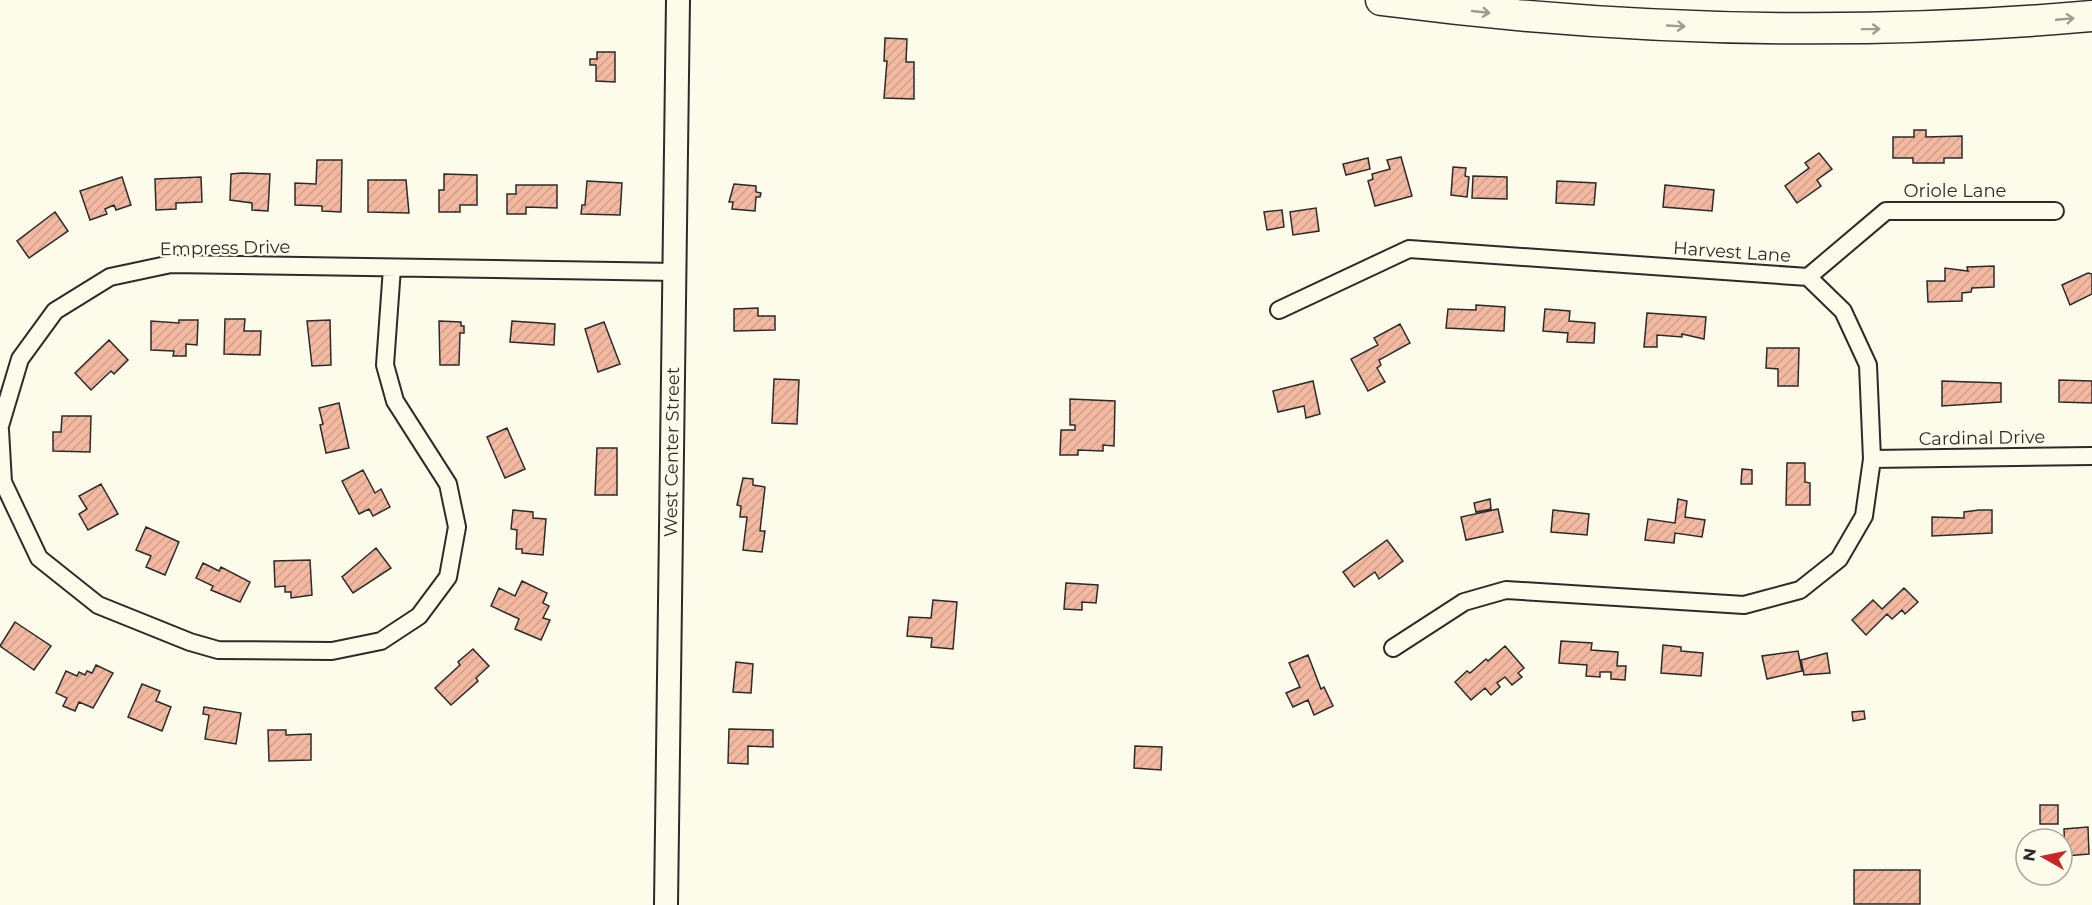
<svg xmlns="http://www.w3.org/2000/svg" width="2092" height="905" viewBox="0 0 2092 905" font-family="Montserrat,sans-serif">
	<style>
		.building { fill: url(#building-hatch); stroke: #2b2b2b; stroke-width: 1.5 }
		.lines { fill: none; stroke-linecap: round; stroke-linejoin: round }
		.street-casing { stroke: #2b2b2b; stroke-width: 20 }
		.secondary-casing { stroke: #2b2b2b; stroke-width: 26 }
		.highway-casing { stroke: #2b2b2b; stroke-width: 33 }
		.street { stroke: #fdfbea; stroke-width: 16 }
		.secondary { stroke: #fdfbea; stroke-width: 22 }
		.highway { stroke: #fdfbea; stroke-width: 30 }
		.oneway { stroke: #9e9d94 }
		.labels { text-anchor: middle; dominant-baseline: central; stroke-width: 4.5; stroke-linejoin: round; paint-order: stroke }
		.street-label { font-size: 18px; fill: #2b2b2b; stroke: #fdfbea }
	</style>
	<defs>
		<pattern id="building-hatch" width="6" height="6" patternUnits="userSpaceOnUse" patternTransform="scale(1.5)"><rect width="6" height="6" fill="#f2b8a0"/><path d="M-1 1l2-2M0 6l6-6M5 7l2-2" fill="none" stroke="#d09e8a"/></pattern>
	</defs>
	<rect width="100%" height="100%" fill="#fdfbea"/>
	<path class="building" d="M885 38 907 39 906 62H914V99L884 98 887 61H884Z
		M597 52H615V82L596 81V65H590V59H597Z
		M1914 130H1926V137L1962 136V158H1944V163H1913V158H1893V137H1914Z
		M1819 153 1832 169 1817 180 1821 186 1797 203 1785 186 1809 168 1805 163Z
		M1401 157 1412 196 1375 206 1368 181 1373 179 1372 174 1390 169 1387 160Z
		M1368 158 1370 169 1346 175 1343 164Z
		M317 160H342L341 212 322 211V206L295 205V183L316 184Z
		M1453 167 1466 168 1465 176 1469 177 1467 197 1451 195Z
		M242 173 270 174 268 211 252 210V203L230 200 231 174Z
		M444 174 477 175V205H460V212H439V190H444Z
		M1473 176 1507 177V199L1472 198Z
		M122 177 131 205 116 210 114 205 105 209 107 214 90 220 80 191Z
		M201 177 202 202 176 203V209L156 210 155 179Z
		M368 180H406L409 213 368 212Z
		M587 181 622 183 620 215 581 214 582 205H585Z
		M1557 181 1596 183 1594 205 1556 203Z
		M734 184 756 186V192L761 193 760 197H756L755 211 732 209 733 202H729Z
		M516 185H557V208L526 207V214H507V194H516Z
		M1665 185 1714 190 1712 211 1663 207Z
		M1316 208 1319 231 1293 235 1290 212Z
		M1282 210 1284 227 1267 230 1264 212Z
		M55 212 68 231 29 258 17 241Z
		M1994 266V287L1972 288 1971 292 1962 293V301L1928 302 1927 281H1945V268L1968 271 1967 267Z
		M2088 273 2092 274V294L2070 305 2062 285Z
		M1476 305 1505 307 1504 331 1446 328 1448 309 1476 310Z
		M758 308V316H775V330L734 331V309Z
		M1545 309 1570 311 1569 321 1595 323 1594 343 1567 342 1568 333 1543 331Z
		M1647 313 1706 317 1704 339 1682 334V337L1657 335V347H1644Z
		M225 319H245L244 331H261L260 355 224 354Z
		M179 320H198L197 345 186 344V356H173L174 351 151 350V321L179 323Z
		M330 320 331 365 312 366 307 321Z
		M439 321 461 322V326H464V333H460L459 365H440Z
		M512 321 555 324 554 345 510 342Z
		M604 322 620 364 598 372 585 329Z
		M1400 324 1410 343 1379 360 1381 365 1377 368 1385 382 1368 391 1351 359 1378 345 1374 338Z
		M109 340 128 360 114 374 111 371 91 390 75 373Z
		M1767 348H1799L1798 386H1778V369L1766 368Z
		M774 379 799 380 797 424 772 423Z
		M2059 380 2092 381V403L2059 402Z
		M1313 381 1320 414 1306 418 1304 406 1278 412 1273 391Z
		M1942 381 2001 383V402L1942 406Z
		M1070 399 1115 401 1114 446 1103 445V451L1078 450V455H1060L1061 430H1075V425H1070Z
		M339 403 349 448 326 453 320 425 323 424 319 408Z
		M62 416H91L90 452 53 451V432H61Z
		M507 428 525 469 505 478 487 437Z
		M597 448H617V495H595Z
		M1787 463H1805V482L1810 483V505H1786Z
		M1742 469 1752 470V484H1741Z
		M363 470 375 493 381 489 390 507 373 516 369 509 359 514 342 481Z
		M743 478 753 479V485L765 487 760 531H765L762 552 743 550 747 517H740L741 506 737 505Z
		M101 484 118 514 88 530 79 514 87 509 79 496Z
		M1490 499 1491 509 1476 512 1474 503Z
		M1678 499 1687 501 1685 517 1705 520 1702 537 1675 533 1674 543 1645 540 1648 519 1675 523Z
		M1498 509 1503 532 1466 540 1461 517Z
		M513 510 533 512V518L546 519 543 555 522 553V549H516L517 530 511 529Z
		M1553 510 1589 514 1587 535 1551 532Z
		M1979 510H1992V533L1932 536V517L1964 518V512Z
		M146 527 179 542 165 575 146 567 151 556 136 550Z
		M1387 540 1403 561 1379 579 1375 572 1354 587 1343 572Z
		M376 548 391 568 353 593 342 577Z
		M310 560 312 595 291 598V592H285V586L275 587 274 561Z
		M203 563 219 571 221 567 250 582 240 602 211 590 213 586 196 578Z
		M522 581 547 593 543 603 549 606 543 618 550 620 541 640 515 629 519 619 491 606 499 588 515 596Z
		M1066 583 1098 585 1096 603 1082 602V610L1064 609Z
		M1904 588 1918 602 1905 614 1902 610 1892 619 1887 614 1866 635 1852 620 1873 600 1882 609Z
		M933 600 957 602 953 649 931 647 932 638 907 636 909 617 931 618Z
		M15 622 51 646 34 670 0 646Z
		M1561 641 1592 643 1591 650 1618 652 1617 666H1626L1625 680 1611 679V672H1600V677L1586 676 1587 665 1559 663Z
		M1663 645 1681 647V651L1703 653 1701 676 1661 673Z
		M1505 646 1524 668 1518 673 1522 677 1512 685 1505 677 1497 683 1500 687 1491 695 1485 688 1471 700 1455 682 1467 671 1470 673 1486 659 1488 661Z
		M473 649 489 666 476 678 478 681 451 705 435 688 460 665 458 662Z
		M1798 651 1802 671 1767 679 1762 656Z
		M1827 653 1830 673 1804 675 1801 660Z
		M1308 655 1321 689 1324 687 1333 706 1314 715 1308 700 1293 707 1286 693 1300 687 1289 663Z
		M736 662 753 664 751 693 733 692Z
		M96 665 113 673 93 708 79 702 75 711 63 706 67 698 56 693 66 671 77 676 79 672 85 675 87 671 92 673Z
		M142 684 160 691 156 701 171 707 162 731 128 717Z
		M204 707 241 713 236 744 205 739 209 715 203 714Z
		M1864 711 1865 719 1853 721 1852 712Z
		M729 729 773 730V747L748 746V764L728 763Z
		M268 730H286V735L311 734V760L269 761Z
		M1135 746 1162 747 1161 770 1134 768Z
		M2040 805H2058V824H2040Z
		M2088 827 2089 854 2065 856 2064 829Z
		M1854 870H1920V904H1854Z"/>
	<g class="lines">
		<defs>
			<path id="street" d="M1808 277 1886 211H2055
				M1279 310 1409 249 1808 277 1843 311 1868 365 1872 459 1864 516 1839 559 1800 590 1744 605 1506 590 1464 602 1393 648
				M0 426 20 359 55 311 110 277 171 264 676 272
				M0 430 3 482 39 558 98 605 190 642 218 650 332 651 381 641 419 616 448 577 457 527 448 484 395 401 385 365 392 268
				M1872 459 2092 456"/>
			<g id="secondary">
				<path id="s1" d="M666 905 678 0"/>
			</g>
			<path id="highway" d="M1381 0C1618 31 1855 37 2092 16"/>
		</defs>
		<use href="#street" class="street-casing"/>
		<use href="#secondary" class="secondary-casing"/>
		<use href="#highway" class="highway-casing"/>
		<use href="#street" class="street"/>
		<use href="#secondary" class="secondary"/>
		<use href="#highway" class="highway"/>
	</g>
	<defs><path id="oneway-shaft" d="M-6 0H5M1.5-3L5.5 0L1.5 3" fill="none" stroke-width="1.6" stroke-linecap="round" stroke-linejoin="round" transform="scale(1.5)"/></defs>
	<g class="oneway">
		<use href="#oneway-shaft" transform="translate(1481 12) rotate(6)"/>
		<use href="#oneway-shaft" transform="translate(2065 19) rotate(-5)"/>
		<use href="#oneway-shaft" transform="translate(1676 26) rotate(3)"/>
		<use href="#oneway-shaft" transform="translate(1871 29) rotate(-1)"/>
	</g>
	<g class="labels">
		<g class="street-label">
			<text x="1955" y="191">Oriole Lane</text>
			<text transform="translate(225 248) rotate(-1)">Empress Drive</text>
			<text transform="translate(1732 252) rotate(4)">Harvest Lane</text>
			<text transform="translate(1982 438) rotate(-1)">Cardinal Drive</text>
			<text stroke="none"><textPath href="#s1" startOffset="453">West Center Street</textPath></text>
		</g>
	</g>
	<g transform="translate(2044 857) rotate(279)"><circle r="28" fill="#fdfbea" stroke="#a9a89e" stroke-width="1.5"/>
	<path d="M0-4.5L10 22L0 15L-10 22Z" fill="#c62828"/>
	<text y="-9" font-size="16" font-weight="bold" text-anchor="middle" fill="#2b2b2b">N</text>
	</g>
</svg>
